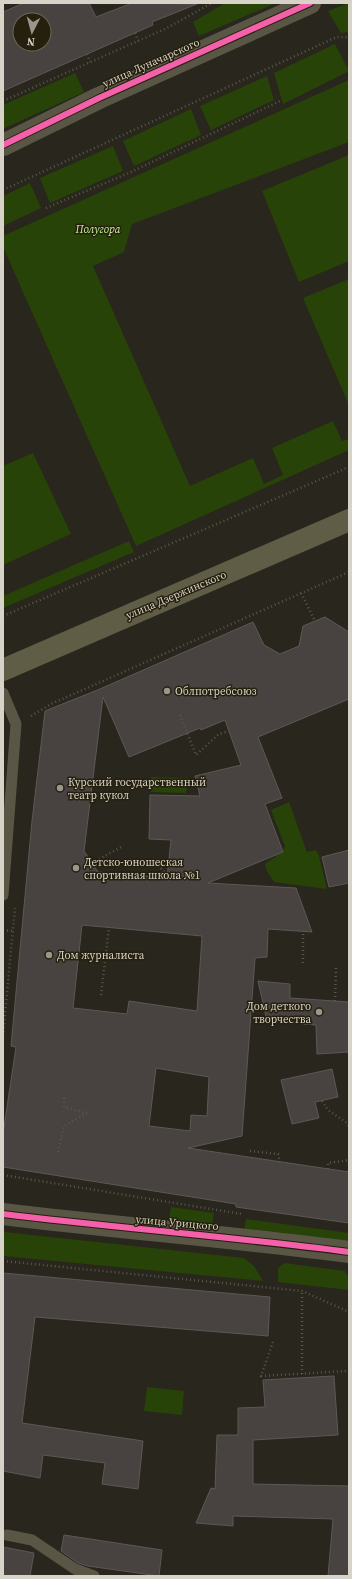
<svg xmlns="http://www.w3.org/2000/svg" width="352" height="1579" viewBox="0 0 352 1579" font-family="'Source Serif 4',serif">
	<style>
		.green { fill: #284308 }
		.building { fill: #484341; stroke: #5d5856; fill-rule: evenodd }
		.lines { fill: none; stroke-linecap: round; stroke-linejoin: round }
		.path { stroke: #59564a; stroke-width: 2.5; stroke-dasharray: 1 3; stroke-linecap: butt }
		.service { stroke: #595646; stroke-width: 11 }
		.minor { stroke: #595646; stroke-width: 22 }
		.primary { stroke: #605d47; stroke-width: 22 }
		.cycleway-casing { stroke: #251f0d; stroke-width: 8 }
		.cycleway { stroke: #f560ab; stroke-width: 6 }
		.poi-dot { fill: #9a968c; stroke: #251f0d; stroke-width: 1.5 }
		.labels { text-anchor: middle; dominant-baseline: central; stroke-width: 3; stroke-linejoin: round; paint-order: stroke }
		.street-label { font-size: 11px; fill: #d7d3c8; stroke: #251f0d }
		.park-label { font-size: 11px; font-style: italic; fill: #c1f599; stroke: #251f0d }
		.poi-label { font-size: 11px; fill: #d7d3c8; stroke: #251f0d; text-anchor: start }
	</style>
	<rect width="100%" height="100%" fill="#29261d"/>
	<path class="green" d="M225 3H276L199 36 193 22Z
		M349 3V32L341 33 328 11Z
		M335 44 349 71 283 104 274 73Z
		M75 73 84 92 3 129V105Z
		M267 76 274 100 211 130 200 106Z
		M349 80V142L132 224 124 252 93 266 190 486 253 458 264 484 283 475 272 448 333 421 342 441 349 439V450L136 546 3 247V236Z
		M191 109 201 135 134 166 123 141Z
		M113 146 123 171 50 203 40 178Z
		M349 155V261L299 282 262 191Z
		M30 183 41 208 3 226V196Z
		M349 279V403H348L303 298Z
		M33 453 71 534 3 565V466Z
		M129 541 134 552 3 608V596Z
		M151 777 188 778 186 793 151 792Z
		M289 802 307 852 316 850 319 856 327 889 274 882 267 871 265 864 282 852 285 846 271 810Z
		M171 1207 214 1213 212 1226 169 1219Z
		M246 1219 349 1233V1246L244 1231Z
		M4 1232 244 1258 254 1266 263 1281 3 1256Z
		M284 1263 345 1271 349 1278V1290L278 1282V1268Z
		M147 1387 184 1391 182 1415 144 1411Z"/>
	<path class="building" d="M24 3H89L96 17 132 3 197 4 152 22 153 25 3 91V12ZM20 20H44V44H20Z
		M325 617 349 632V699L258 737 282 798 265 804 283 852 208 883 296 888 312 932 268 929 267 957 255 958 242 1136 188 1148 349 1172V1223L236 1207V1204L3 1167V1134L16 1047 11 1046 32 821 45 711 100 689 253 622 264 645 280 654 299 646 303 626ZM103 697 129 757 200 728 201 730 225 720 241 765 195 776 200 796 150 795 149 839 171 840 167 878 98 872 84 851ZM82 925 202 936 197 1011 129 1001 127 1014 73 1008ZM156 1068 209 1077 207 1116 191 1115 190 1131 149 1126Z
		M349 850V883L329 887 322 857Z
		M258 981 290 984V998L349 1002V1052L317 1054 316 1025 267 1021Z
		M332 1069 338 1097 315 1102 319 1118 292 1124 281 1080Z
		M3 1273 270 1297 268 1336 35 1317 22 1423 143 1441 138 1489 102 1484 105 1463 43 1455 40 1478 3 1471Z
		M334 1376 338 1435 253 1440V1484L349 1486V1576H328L333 1519 233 1516V1526L196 1523 211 1488 215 1489 217 1435H238V1408L265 1407 263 1380Z
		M64 1535 162 1550 159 1576 88 1566 78 1563 61 1551Z
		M3 1547 34 1553 30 1576H3Z"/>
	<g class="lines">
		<path class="path" d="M135 33 138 41
			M87 54 90 62
			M3 101 167 28 212 3
			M3 190 330 40 337 37H349
			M46 208 131 172 280 101
			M301 593 315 621
			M3 616 349 467
			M180 715 196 755 219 734 229 731
			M31 716 51 704 349 572
			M153 859 165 873H168
			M92 863 123 846
			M3 930 13 931
			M303 963V931
			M101 995 109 928
			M335 1001 336 967
			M3 1036 15 908
			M64 1098V1107L86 1113
			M322 1101 328 1110 347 1123 349 1126
			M250 1151 278 1154 280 1163
			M58 1152 64 1126 87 1113
			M328 1169V1163L349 1160
			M3 1175 242 1214
			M3 1261 302 1291 349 1312
			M273 1342 261 1376 347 1371
			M302 1374V1291"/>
		<path class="service" d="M3 693 16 724 3 895
			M7 1535 32 1540 75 1569 94 1576"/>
		<path class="minor" d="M3 145 99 98 310 3
			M3 1214C118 1228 234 1237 349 1252"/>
		<path class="primary" d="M3 670 349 520"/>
		<defs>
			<path id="cycleway" d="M3 145 99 98 310 3
				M3 1214C118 1228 234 1237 349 1252"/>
		</defs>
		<use href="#cycleway" class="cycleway-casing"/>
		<use href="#cycleway" class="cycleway"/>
	</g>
	<g class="poi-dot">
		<circle cx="167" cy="691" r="4"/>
		<circle cx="60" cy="788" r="4"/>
		<circle cx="76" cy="868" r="4"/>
		<circle cx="49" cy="955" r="4"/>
		<circle cx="319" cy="1012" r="4"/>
	</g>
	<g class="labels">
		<g class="street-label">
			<text transform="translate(151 63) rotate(-24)">улица Луначарского</text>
			<text transform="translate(176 595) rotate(-23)">улица Дзержинского</text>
			<text transform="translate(177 1223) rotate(5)">улица Урицкого</text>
		</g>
		<g class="park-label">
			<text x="98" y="229">Полугора</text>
		</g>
		<g class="poi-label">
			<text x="175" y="691">Облпотребсоюз</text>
			<text x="68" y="782">Курский государственный<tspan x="68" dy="13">театр кукол</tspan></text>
			<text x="84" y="862">Детско-юношеская<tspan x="84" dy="13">спортивная школа №1</tspan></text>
			<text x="57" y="955">Дом журналиста</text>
			<text x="311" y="1006" text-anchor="end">Дом деткого<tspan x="311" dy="13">творчества</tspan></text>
		</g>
	</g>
	<rect width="352" height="1579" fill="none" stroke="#d7d3c8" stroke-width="8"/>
	<g transform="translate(32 32) rotate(186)"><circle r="19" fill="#251f0d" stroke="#6c6758"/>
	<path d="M0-3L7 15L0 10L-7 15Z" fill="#9a968c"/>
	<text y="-6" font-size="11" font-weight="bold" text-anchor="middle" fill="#d7d3c8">N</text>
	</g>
</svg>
